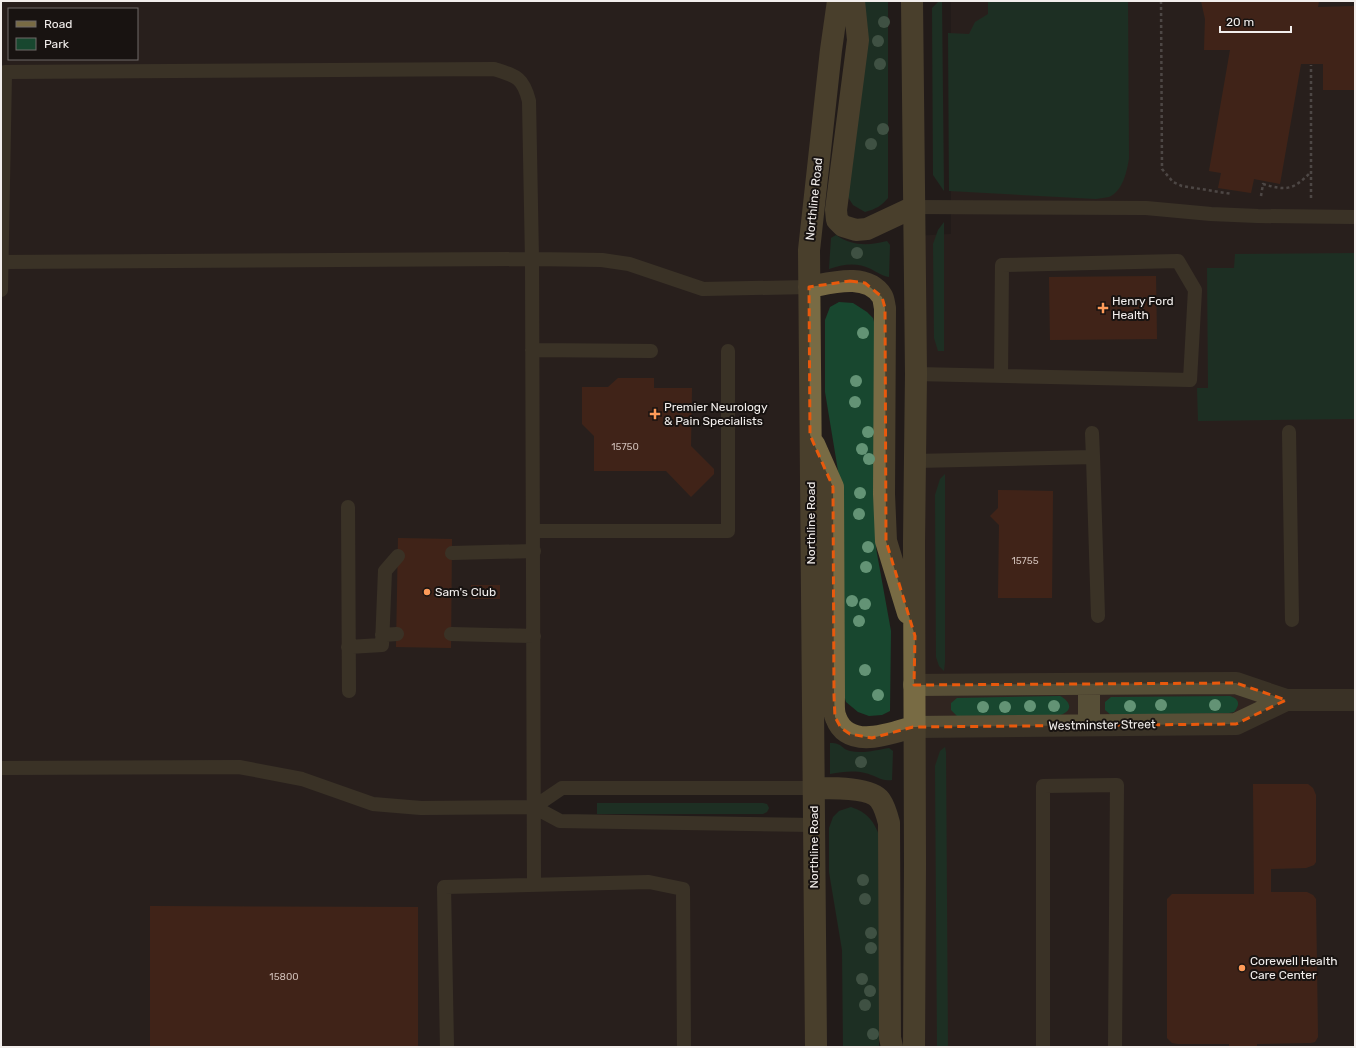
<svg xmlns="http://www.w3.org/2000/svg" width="1356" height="1048" viewBox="0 0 1356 1048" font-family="Rubik,sans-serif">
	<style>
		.built { fill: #302520; fill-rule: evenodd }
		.green { fill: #18472f }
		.building { fill: #652e17 }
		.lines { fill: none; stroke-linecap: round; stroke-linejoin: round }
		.path { stroke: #827c7a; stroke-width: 2.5; stroke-dasharray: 3 3; stroke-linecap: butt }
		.service { stroke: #574f37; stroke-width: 14 }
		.minor { stroke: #574f37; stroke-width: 22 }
		.secondary { stroke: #786b44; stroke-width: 22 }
		.tree { fill: #639375 }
		.marked { fill: none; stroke: #e8590c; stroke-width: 3; stroke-dasharray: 8 5; stroke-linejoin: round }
		.poi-dot { fill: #fe9b59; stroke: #181311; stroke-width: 1.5 }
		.labels { text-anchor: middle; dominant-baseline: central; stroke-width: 4; stroke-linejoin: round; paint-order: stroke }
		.number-label { font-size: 10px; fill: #cfbeb7 }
		.street-label { font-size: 12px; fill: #f2eeec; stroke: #181311 }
		.poi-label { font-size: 12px; fill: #f2eeec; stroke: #181311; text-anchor: start }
	</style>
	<rect width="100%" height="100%" fill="#221c1a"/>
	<path class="built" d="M1 1H838L814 201V788H562L534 807 560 821 814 825 816 1047H1ZM9 9H137V59H9Z
		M951 1H1355V1047H914V236L951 234Z"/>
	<path class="green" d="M862 1H888V198C881 206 876 209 865 212L853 205 846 194Z
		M939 1H942L944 191 933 175 932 8Z
		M988 1H1128L1129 158C1127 171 1123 191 1109 197 1105 198 1100 198 1096 199L949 191 948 33 969 34 975 22 988 14Z
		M944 222V351H938L934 338 933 244 938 230Z
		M836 235C851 246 869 246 887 241L890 245 889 277C882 276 877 272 871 269 857 262 843 264 829 269L831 238Z
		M1355 253V419L1198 421 1197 388H1208L1207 268H1234L1235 254Z
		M839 302 853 303 867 312 873 318 876 329V548L891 631 890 711 882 715 869 716 858 712 846 702 841 686V489L825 392V320L830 307Z
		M945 474V662L944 671 939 666 936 657 935 495 940 479Z
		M1060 696C1070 701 1074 710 1061 715L957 716 951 710V703L957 698Z
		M1230 696C1240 699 1240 705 1234 712L1229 713 1111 715 1105 710V702L1111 697Z
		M830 743C843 743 841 749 850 751 862 754 877 750 889 748L893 751 892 780C882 782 875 775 865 773 853 770 842 772 830 774Z
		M945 747 946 752 948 1047H937L935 766 940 751Z
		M597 803H763L767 804 769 808 767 812 763 814H597Z
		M851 807C868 813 873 820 880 837L879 1047H843L842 950 829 872V828L833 817 839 811Z"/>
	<path class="building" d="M1201 1H1319L1318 7 1355 6V90H1323V64H1301L1280 184 1254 179 1251 193 1218 188 1221 173 1209 171 1230 50H1204L1205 19Z
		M1156 276 1157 339 1050 340 1049 277Z
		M618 378H654V388H692L691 446 714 469V474L691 497 666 471H594V436L582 424V387H608Z
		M998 490 1053 491 1052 598H998L999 525 990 516 998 508Z
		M398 538 452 539 451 648 396 647Z
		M471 585H500V599H471Z
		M1253 784H1308L1313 788 1316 795V862L1314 865 1306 868 1271 869V892H1307L1313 895 1316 899 1318 1037 1315 1042 1311 1043 1257 1044V1047H1229V1044H1178L1172 1043 1167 1038V899L1172 894H1254Z
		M150 906 418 907V1047H150Z"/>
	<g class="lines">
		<path class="path" d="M1161 1 1162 169 1173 182 1182 186 1232 194
			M1261 196 1263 184C1286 191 1293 190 1310 173
			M1311 198V65"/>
		<path class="service" d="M914 207 1146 208 1211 214 1258 216 1355 217
			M2 262 532 259 602 260 629 264 703 289 809 287
			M1 290 5 72 494 69C516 76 523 77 529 101L532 259 534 885
			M532 350 651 351
			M916 374 1190 380 1195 290 1178 261 1002 265 1001 375
			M1289 432 1292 620
			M1092 433 1093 457
			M915 461 1093 457 1098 616
			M348 507 349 691
			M533 531H728V351
			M452 553 534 551
			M451 634 534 636
			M382 635 397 634
			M348 647 382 645 385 571 398 556
			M1 768 239 767 302 779 373 804 421 808 534 807
			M814 825 560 821 534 807 562 788H814
			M447 1047 444 887 649 882 683 889 684 1047
			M1043 1047V786L1117 785 1115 1047"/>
		<path class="minor" d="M1089 684V725
			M914 685 1236 683 1286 700H1355
			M913 727 1236 724 1286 700"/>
		<path class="secondary" d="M854 1 858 40 842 163 836 210 837 220 843 226 856 230 867 229 914 207
			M912 1 916 374 914 543 915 864 914 1047
			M809 287C831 283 867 272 882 296 884 299 884 304 885 308L884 494 886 541 908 613
			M814 444 833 487 834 696C834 703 833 712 836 718 848 750 889 734 913 727
			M814 788C829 788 871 787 880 800 885 807 887 815 889 823L890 1038 892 1047
			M816 1047 809 250 831 50 838 1"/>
	</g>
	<g class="tree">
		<circle cx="884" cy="22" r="6"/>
		<circle cx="878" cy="41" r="6"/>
		<circle cx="880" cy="64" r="6"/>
		<circle cx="883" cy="129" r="6"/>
		<circle cx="871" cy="144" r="6"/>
		<circle cx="857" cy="253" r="6"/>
		<circle cx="863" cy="333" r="6"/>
		<circle cx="856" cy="381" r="6"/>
		<circle cx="855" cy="402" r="6"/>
		<circle cx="868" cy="432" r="6"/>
		<circle cx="862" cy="449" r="6"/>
		<circle cx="869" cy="459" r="6"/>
		<circle cx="860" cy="493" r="6"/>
		<circle cx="859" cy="514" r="6"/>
		<circle cx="868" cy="547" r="6"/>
		<circle cx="866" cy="567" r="6"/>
		<circle cx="852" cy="601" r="6"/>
		<circle cx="865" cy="604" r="6"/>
		<circle cx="859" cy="621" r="6"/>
		<circle cx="865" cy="670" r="6"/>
		<circle cx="878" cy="695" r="6"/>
		<circle cx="1161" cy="705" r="6"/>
		<circle cx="1215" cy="705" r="6"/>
		<circle cx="1030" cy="706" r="6"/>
		<circle cx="1054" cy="706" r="6"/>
		<circle cx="1130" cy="706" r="6"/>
		<circle cx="983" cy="707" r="6"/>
		<circle cx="1005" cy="707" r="6"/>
		<circle cx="861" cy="762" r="6"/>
		<circle cx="863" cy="880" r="6"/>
		<circle cx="865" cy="899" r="6"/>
		<circle cx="871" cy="933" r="6"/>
		<circle cx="871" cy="948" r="6"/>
		<circle cx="862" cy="979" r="6"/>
		<circle cx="870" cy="991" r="6"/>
		<circle cx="865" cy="1005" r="6"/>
		<circle cx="873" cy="1034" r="6"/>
	</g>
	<path d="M0 0H1356V1048H0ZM850 281 865 283 882 297 885 308 886 541 915 636 914 685 1236 683 1286 700 1236 724 913 727 872 738 850 734 841 728 835 717 834 696 833 487 810 435 809 287Z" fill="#221c1a" fill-opacity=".55" fill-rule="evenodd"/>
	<path class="marked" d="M850 281 865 283 882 297 885 308 886 541 915 636 914 685 1236 683 1286 700 1236 724 913 727 872 738 850 734 841 728 835 717 834 696 833 487 810 435 809 287Z"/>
	<g class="poi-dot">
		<path d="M1101 302h4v4h4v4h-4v4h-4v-4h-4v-4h4z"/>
		<path d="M653 408h4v4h4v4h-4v4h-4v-4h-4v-4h4z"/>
		<circle cx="427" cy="592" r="4"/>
		<circle cx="1242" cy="968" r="4"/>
	</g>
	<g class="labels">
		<g class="number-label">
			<text x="625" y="447">15750</text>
			<text x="1025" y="561">15755</text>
			<text x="284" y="977">15800</text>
		</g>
		<g class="street-label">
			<text transform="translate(814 199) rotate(-84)">Northline Road</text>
			<text transform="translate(811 523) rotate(-90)">Northline Road</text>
			<text transform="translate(1102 725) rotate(-1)">Westminster Street</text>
			<text transform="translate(814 847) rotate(-90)">Northline Road</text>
		</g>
		<g class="poi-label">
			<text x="1112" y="301">Henry Ford<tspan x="1112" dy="14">Health</tspan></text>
			<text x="664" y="407">Premier Neurology<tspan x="664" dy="14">&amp; Pain Specialists</tspan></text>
			<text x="435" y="592">Sam's Club</text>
			<text x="1250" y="961">Corewell Health<tspan x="1250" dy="14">Care Center</tspan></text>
		</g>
	</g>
	<rect width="1356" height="1048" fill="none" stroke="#f2eeec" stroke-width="4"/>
	<rect x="8" y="8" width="130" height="52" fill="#181311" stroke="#6f6b69"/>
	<rect x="16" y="21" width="20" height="6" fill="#786b44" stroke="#6f6b69"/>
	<text x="44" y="28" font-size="12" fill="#f2eeec">Road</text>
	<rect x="16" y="38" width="20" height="12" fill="#18472f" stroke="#6f6b69"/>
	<text x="44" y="48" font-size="12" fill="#f2eeec">Park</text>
	<path d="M1220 26v6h71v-6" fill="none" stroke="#f2eeec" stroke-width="2"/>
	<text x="1226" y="26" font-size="12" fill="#f2eeec" stroke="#181311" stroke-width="3" paint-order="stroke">20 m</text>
</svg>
